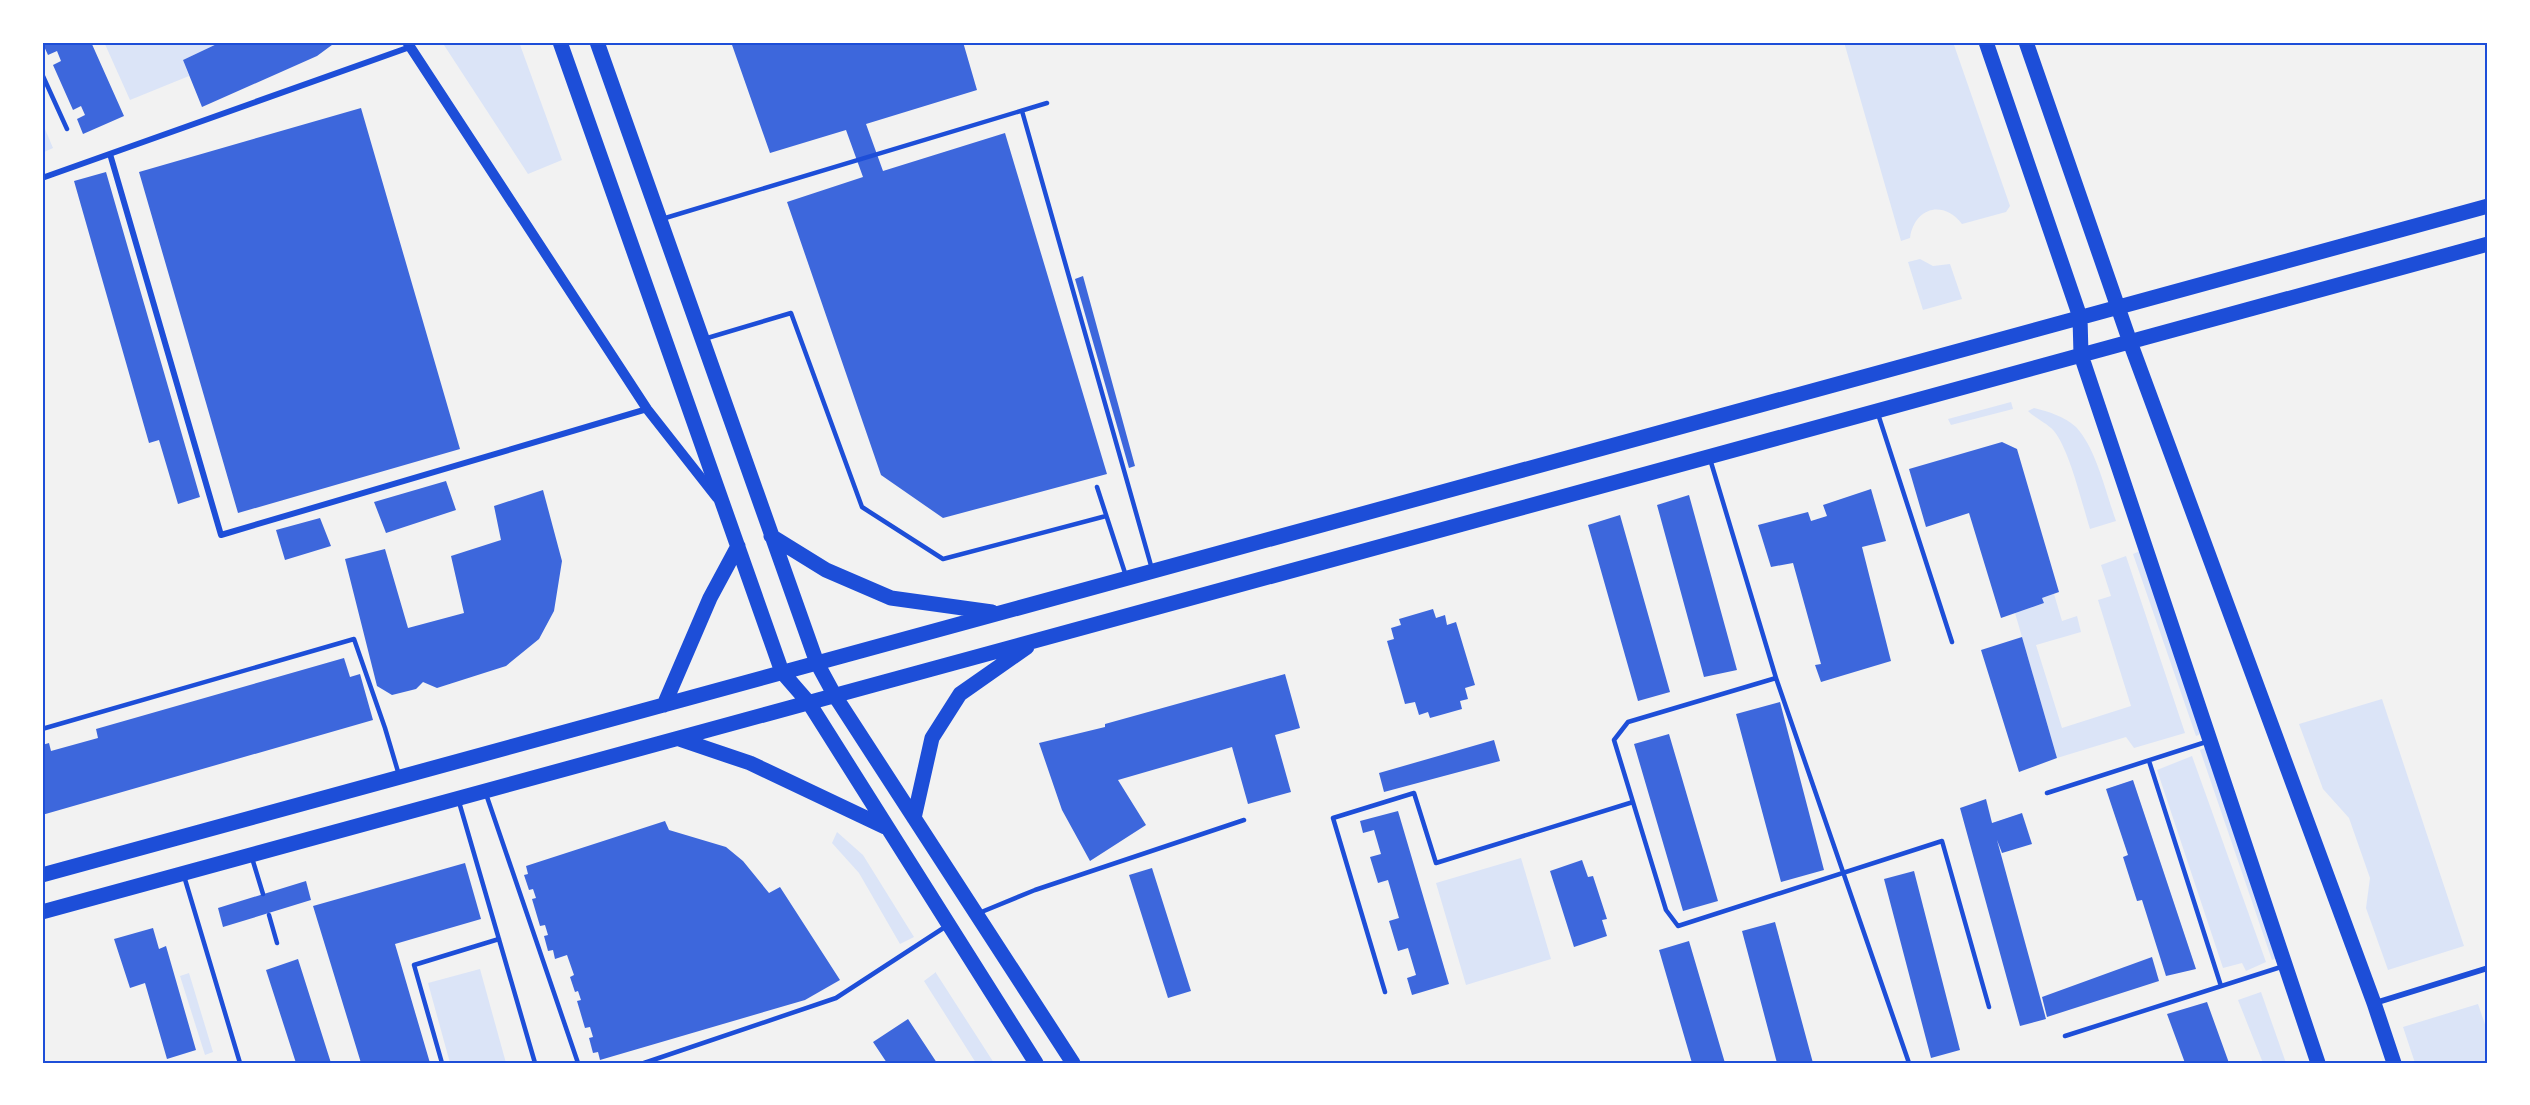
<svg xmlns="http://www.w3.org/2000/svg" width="2530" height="1105" viewBox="0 0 2530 1105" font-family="'IBM Plex Sans',sans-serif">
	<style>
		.green { fill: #dbe4f7 }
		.building { fill: #3d67dc }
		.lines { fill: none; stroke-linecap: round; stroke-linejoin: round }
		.service { stroke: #1d4ed8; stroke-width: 4.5 }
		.minor { stroke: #1d4ed8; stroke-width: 6 }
		.tertiary { stroke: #1d4ed8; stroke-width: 10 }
		.primary { stroke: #1d4ed8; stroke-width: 15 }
		.neatline { fill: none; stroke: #1d4ed8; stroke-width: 2 }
	</style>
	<rect width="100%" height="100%" fill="#f2f2f2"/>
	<path class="green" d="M104 42H221L183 60 189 76 130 100Z
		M442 42H519L562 160 528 174Z
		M1844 42H1953L2010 206 2006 212 1962 224C1943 199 1914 208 1910 238L1901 241Z
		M42 122 53 148 42 153Z
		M1920 259 1933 266 1950 264 1962 299 1923 310 1908 262Z
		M2011 402 2013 409 1951 425 1948 419Z
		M2034 408C2049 412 2064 416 2076 427 2096 448 2106 493 2116 521L2090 529C2082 504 2070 451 2054 431 2047 423 2036 419 2028 411Z
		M2140 551 2203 733 2196 736 2133 554Z
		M2126 556 2185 733 2134 748 2126 737 2057 758 2015 613 2044 603 2042 598 2054 594 2062 621 2077 616 2081 632 2036 645 2062 728 2131 706 2098 600 2111 596 2101 565Z
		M2382 699 2464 946 2388 970 2366 908 2370 878 2349 818 2323 789 2299 724Z
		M2207 747 2277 958 2272 960 2200 750Z
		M2192 756 2266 962 2246 971 2242 963 2223 968 2157 770Z
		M837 832 863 855 914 937 900 944 859 873 832 843Z
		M1521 858 1551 959 1466 985 1436 883Z
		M480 969 506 1063H450L428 983Z
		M936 972V973L994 1063H976L924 981Z
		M189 973 213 1052 205 1055 180 976Z
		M2261 992 2286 1063H2263L2238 1000Z
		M2478 1004 2488 1033V1063H2415L2403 1027Z"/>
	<path class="building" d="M42 42H91L124 116 83 134 77 119 85 115 81 106 73 110 53 65 61 61 57 51 48 55Z
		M221 42H336L317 56 202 107 183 60Z
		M731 42H963L977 90 866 124 883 171 1005 133 1107 474 943 518 881 475 787 202 863 177 846 130 770 153Z
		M361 108 460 449 238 513 139 172Z
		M106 172 200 497 178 504 159 440 149 443 74 181Z
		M1083 276 1135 466 1129 468 1075 279Z
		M2002 442 2017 449 2059 592 2042 598 2044 603 2001 618 1969 513 1926 527 1909 469Z
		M446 481 456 510 386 533 374 502Z
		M1871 489 1886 541 1862 547 1891 661 1821 682 1815 665 1821 664 1793 563 1771 567 1758 525 1808 512 1811 521 1827 516 1823 505Z
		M543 490 562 561 554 611 539 639 506 666 437 688 423 682 416 689 392 695 377 686 345 559 385 549 408 628 464 613 451 556 501 540 494 506Z
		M1689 495 1737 670 1704 677 1657 505Z
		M1620 515 1670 692 1638 701 1588 525Z
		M320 518 331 546 285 560 276 530Z
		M1433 609 1436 618 1445 615 1447 625 1456 622 1475 685 1465 688 1468 699 1460 701 1462 709 1430 718 1428 712 1419 715 1415 702 1405 704 1387 641 1394 639 1391 628 1401 625 1399 619Z
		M2022 637 2057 758 2019 772 1981 650Z
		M344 658 350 677 360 674 373 720 42 815V745L49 743 51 751 98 738 96 729Z
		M1285 674 1300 728 1275 735 1291 792 1248 804 1232 747 1118 780 1146 825 1090 861 1062 810 1039 743 1105 727V724Z
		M1780 702 1824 870 1781 882 1736 714Z
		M1669 734 1718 901 1683 911 1634 744Z
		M1494 740 1500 761 1384 792 1379 773Z
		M2133 780 2196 969 2166 976 2142 900 2137 901 2123 857 2128 855 2106 789Z
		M1986 799 1992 823 2022 813 2032 844 2002 853 1997 840 2046 1019 2020 1026 1960 808Z
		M1398 811 1449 984 1412 995 1407 978 1416 975 1408 948 1398 951 1389 921 1399 918 1388 880 1378 883 1370 857 1381 854 1374 830 1363 833 1360 821Z
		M665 821 669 830 726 847 743 861 769 893 780 887 840 980 805 1000 600 1060 598 1052 593 1053 589 1038 593 1037 590 1027 585 1028 577 1001 581 1000 578 991 575 992 570 977 574 975 567 955 555 959 553 950 548 951 544 936 548 935 545 925 540 926 532 899 536 898 533 889 529 890 524 875 528 874 526 866Z
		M1582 860 1588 877 1593 876 1607 919 1602 920 1607 936 1574 947 1550 871Z
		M465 863 481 919 395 944 430 1063H361L313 906Z
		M1152 868 1191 991 1168 998 1129 875Z
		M1914 871 1960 1050 1931 1058 1884 879Z
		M306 881 311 900 223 927 218 908Z
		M1775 922 1813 1063H1777L1742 931Z
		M153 928 159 949 166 946 196 1050 167 1059 145 983 130 988 114 939Z
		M1689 941 1725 1063H1692L1659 950Z
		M2152 957 2159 981 2047 1017 2042 997Z
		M298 959 331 1063H296L266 970Z
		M2207 1002 2229 1063H2185L2167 1014Z
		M908 1019 937 1063H887L873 1042Z"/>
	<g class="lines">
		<path class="service" d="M42 74 67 129
			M1022 111 1152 569
			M662 219 1047 103
			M704 339 791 313 862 507 943 559 1106 516
			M1878 414 1952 642
			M1710 459 1776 678 1909 1063
			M1097 487 1126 576
			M1776 678 1628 722 1614 740 1666 910 1678 926 1942 841 1989 1007
			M42 729 354 639 385 728 399 775
			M2149 761 2221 986
			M2047 793 2209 741
			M486 794 578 1063
			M459 802 535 1063
			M252 858 263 894
			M184 876 240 1063
			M979 913 1035 890 1244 820
			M269 915 277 943
			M1385 992 1333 818 1414 793 1436 863 1633 802
			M2065 1036 2284 966
			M442 1063 414 965 499 939
			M644 1063 836 998 945 927"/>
		<path class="minor" d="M110 154 221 535 647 409
			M42 178 410 47
			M2375 1003 2488 968"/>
		<path class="tertiary" d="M407 42 647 409 717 498"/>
		<path class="primary" d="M560 42 782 672 809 703 1036 1063
			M597 42 817 663 835 696 1073 1063
			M1986 42 2080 317 2081 355 2318 1063
			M2026 42 2130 342 2374 1003 2394 1063
			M771 536 826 570 891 598 992 612
			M664 705 710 598 738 546
			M679 739 750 763 885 827
			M914 818 932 738 960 694 1027 647
			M42 875 2488 206
			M42 912 2488 244"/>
	</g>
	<rect width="2530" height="1105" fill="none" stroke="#ffffff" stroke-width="87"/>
	<rect x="44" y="44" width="2442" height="1018" class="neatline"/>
</svg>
